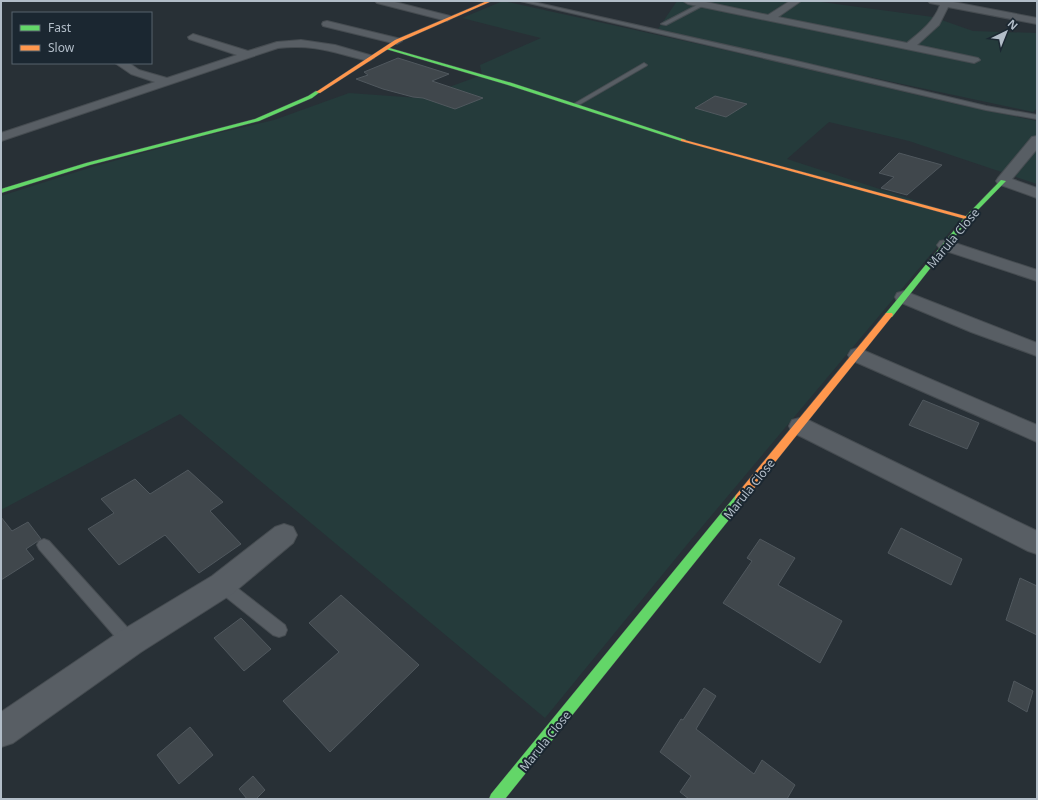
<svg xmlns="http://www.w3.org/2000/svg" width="1038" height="800" viewBox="0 0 1038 800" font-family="'Noto Sans',sans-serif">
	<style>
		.green { fill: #253b3b }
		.building { fill: #40474c; stroke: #50585e }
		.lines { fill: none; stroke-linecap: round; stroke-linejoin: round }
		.lane-casing { stroke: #464c51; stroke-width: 2 }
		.street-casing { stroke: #464c51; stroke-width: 2 }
		.fast-casing { stroke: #464c51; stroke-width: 1 }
		.slow-casing { stroke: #464c51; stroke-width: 1 }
		.lane { fill: #585e64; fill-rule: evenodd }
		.street { fill: #585e64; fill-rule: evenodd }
		.fast { fill: #63d668; fill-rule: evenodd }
		.slow { fill: #ff974d; fill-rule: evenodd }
		.labels { text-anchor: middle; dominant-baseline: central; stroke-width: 4; stroke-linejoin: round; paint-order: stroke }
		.street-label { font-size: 12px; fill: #b2bdc8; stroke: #1b2731 }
	</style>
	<rect width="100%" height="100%" fill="#283036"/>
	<path class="green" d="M503 1 721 49 960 105 1037 121V184L909 141 829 122 787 159 963 216 690 541 545 718 180 414 1 510V196L92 167 197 138 274 120 349 93 419 98 482 75 480 65 541 38 462 18Z
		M677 1H814L933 17 973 31 1037 33V108L1033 112 832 69 658 29Z"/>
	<path class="building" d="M398 58 449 74 432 81 483 98 455 109 423 98 413 97 383 89 356 79 368 75 364 72Z
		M715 96 747 104 726 117 695 108Z
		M899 153 942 165 907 195 881 188 894 177 879 173Z
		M923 400 979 423 967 449 909 425Z
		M188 470 223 502 210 511 241 544 199 573 165 535 119 565 88 529 114 513 101 499 135 479 150 494Z
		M1 517 12 531 28 522 41 539 26 549 34 559 1 580Z
		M901 528 962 559 951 585 888 553Z
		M760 539 795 558 778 585 842 621 820 663 723 603 752 561 747 558Z
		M1020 578 1037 586V635L1006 620Z
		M341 595 419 665 330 752 283 701 339 652 309 623Z
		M241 618 271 649 244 671 214 638Z
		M1014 681 1033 691 1027 712 1008 701Z
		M704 688 716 696 696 729 754 774 762 760 795 785 787 799H689L680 792 691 776 660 752 681 719 683 720Z
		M190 727 213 755 179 784 157 755Z
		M253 776 265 790 256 799H247L239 789Z"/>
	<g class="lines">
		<defs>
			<path id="lane" d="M520 1H529L788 59 986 106 1037 115V119L986 110Z
				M701 3 706 4 666 25 661 24Z
				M644 63 647 65 646 66 577 106 572 105Z
				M44 539 49 541 136 637 138 642 136 647 130 649 124 647 39 549 37 545 39 541Z
				M222 578 227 580 285 625 287 630 285 635 279 637 273 635 217 590 214 585 217 580Z"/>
			<path id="street" d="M375 1H391L450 16 452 18 447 21 377 3Z
				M683 1H701L768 15 790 1H801L778 17 907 43C920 32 934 22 940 5L930 3 928 1H948L1037 18V24L948 7 939 25 917 45 978 58 980 60 974 63 688 4Z
				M327 21 401 39 402 41 397 44 323 26 322 24 323 22Z
				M193 34 248 51 277 42 301 40 335 45 373 56 374 58 369 61C334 53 316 44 278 48L1 141V133L155 82 131 74 115 63H129L139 70 167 78 237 55 189 39 188 37Z
				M1037 136V149L1012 179 1037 188V198L998 184 996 181 998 178 1032 137Z
				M946 240 1037 270V281L940 249 937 245 940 241Z
				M904 291 1037 343V356L971 332 897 301 895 297 897 293Z
				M858 348 1037 425V442L851 360 848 355 851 350Z
				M800 418 808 420 1037 531V554L1028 551 792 432 789 426 792 420Z
				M284 524 293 527 297 535 293 543 232 594 141 652 13 743 1 747V712L119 632 212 576 275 527Z"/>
			<path id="fast" d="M386 47 512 83 686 140 681 141 508 85 386 49Z
				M316 91 320 92 312 98 259 121 90 165 1 193V189L86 163 255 119 308 96Z
				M1001 180 1006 181 969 219 892 317H886L885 315 886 313 965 217Z
				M740 494 744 495 745 498 744 501 505 799H489L491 794 736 495Z"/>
			<path id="slow" d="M487 1H492L399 42 320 93 316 92 395 40Z
				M681 139 969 217 970 218 967 220 965 219 681 141Z
				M886 313H892L893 315 744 501 740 502 736 501 735 498 736 495Z"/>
		</defs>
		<use href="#lane" class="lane-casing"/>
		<use href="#street" class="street-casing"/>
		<use href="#fast" class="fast-casing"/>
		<use href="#slow" class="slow-casing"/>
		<use href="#lane" class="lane"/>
		<use href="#street" class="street"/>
		<use href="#fast" class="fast"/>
		<use href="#slow" class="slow"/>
	</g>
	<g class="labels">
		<g class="street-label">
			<text transform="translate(953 238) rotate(-50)">Marula Close</text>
			<text transform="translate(749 489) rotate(-51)">Marula Close</text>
			<text transform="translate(545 741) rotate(-51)">Marula Close</text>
		</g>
	</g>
	<rect width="1038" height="800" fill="none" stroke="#b2bdc8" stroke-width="4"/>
	<rect x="12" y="12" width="140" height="52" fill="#1b2731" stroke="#57636d"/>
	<rect x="20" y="25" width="20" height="6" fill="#63d668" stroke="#57636d"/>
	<text x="48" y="32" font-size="12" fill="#b2bdc8">Fast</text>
	<rect x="20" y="45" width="20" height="6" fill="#ff974d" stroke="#57636d"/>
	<text x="48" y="52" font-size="12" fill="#b2bdc8">Slow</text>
	<g transform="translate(1006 32) rotate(43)" stroke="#1b2731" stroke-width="3" paint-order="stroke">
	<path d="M0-3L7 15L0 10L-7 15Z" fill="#b2bdc8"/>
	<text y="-6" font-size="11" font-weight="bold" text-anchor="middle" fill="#b2bdc8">N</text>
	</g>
</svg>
